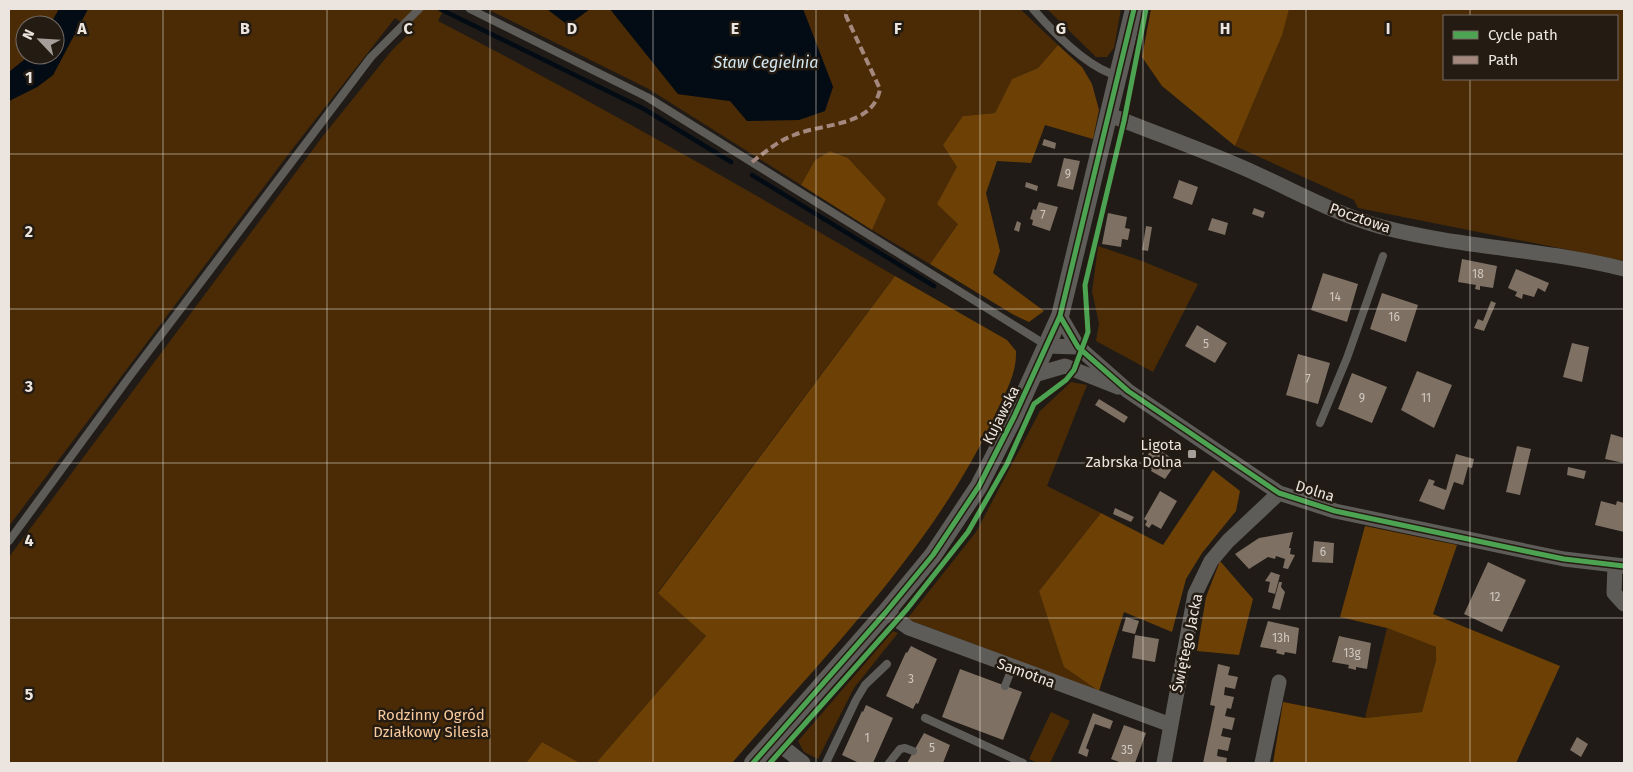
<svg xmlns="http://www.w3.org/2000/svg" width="1633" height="772" viewBox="0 0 1633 772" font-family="'Fira Sans',sans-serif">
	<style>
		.green { fill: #4a2b06; fill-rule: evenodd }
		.forest { fill: #6d4105 }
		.water { fill: #030c15 }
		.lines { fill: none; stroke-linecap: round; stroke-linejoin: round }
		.stream { stroke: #030c15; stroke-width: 4.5 }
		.building { fill: #7e7063 }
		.service { stroke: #5e5c59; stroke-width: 8 }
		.minor { stroke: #5e5c59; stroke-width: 15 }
		.tertiary { stroke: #5e5c59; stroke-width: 18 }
		.quiet { stroke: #a5887d; stroke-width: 4; stroke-dasharray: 8 4; stroke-linecap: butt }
		.cycleway-casing { stroke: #241b12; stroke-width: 8 }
		.cycleway { stroke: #4ca352; stroke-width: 5 }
		.grid { fill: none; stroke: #ece5df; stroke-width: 1; stroke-opacity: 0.55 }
		.poi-dot { fill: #a59e99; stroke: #241b12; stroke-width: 2 }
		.labels { text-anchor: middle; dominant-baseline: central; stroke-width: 5; stroke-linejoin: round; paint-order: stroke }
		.number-label { font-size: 12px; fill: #d0c8c0 }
		.street-label { font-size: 15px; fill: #ece5df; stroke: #241b12 }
		.poi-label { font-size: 15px; fill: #ece5df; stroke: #241b12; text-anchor: end }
		.park-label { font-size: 15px; fill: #f8ca9e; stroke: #241b12 }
		.water-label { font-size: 16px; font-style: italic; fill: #d3e8f2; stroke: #241b12 }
		.grid-label { font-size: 16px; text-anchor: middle; font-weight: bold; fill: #ece5df; stroke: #241b12; stroke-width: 5; stroke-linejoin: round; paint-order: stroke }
	</style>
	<rect width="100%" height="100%" fill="#201b16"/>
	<path class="green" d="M9 9H59L50 25H25V55H30L9 72Z
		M88 9H444L438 21C593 101 744 188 895 276L658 592 706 636 596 763H580L542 742 526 763H9V557L323 136 393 49 413 30 395 18 290 152 9 526V101L37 87 53 75Z
		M487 9H547L568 25 590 9H610L678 94 730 101 833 87 803 9H1020L1058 45 1038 68 1012 79 995 113 963 116 957 167 958 224 930 264 872 230 886 199 848 158 830 151 815 160 801 185 647 88Z
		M1047 9H1121L1114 48 1107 57H1096Z
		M1155 9H1624V261L1358 208 1354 200 1235 146 1265 75ZM1444 16H1617V79H1444Z
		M1098 246 1142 261 1198 284 1153 372 1096 341 1099 323 1092 292Z
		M1071 382 1087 385 1047 486 1101 513 1039 591 1099 691 907 619 976 532 1040 411Z
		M1387 628 1436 647V660L1422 712 1365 718Z
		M893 631 898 633 854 688 818 759 804 752 798 741Z
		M1051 712 1070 721 1050 763H1038L1029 759Z"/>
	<path class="forest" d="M1151 9H1289L1282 35 1235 146 1162 86 1142 57Z
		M1058 45 1082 67 1092 84 1099 110 1093 139 1045 125 1031 163 997 161 986 193 1000 251 993 273 1044 311 1029 322 1014 315 930 264 958 224 937 204 957 167 943 145 963 116 995 113 1012 79 1038 68Z
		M830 151 848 158 886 199 872 230 801 185 815 160Z
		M895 276 1007 340 1016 351C1017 373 1006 391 997 411 937 544 826 654 732 763H596L706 636 658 593Z
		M1213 470 1240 491 1236 511 1202 553 1186 579 1172 632 1124 612 1099 691 1064 667 1039 591 1101 513 1163 545Z
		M1365 526 1457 545 1433 614 1560 666 1516 763H1273L1283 702 1365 718 1422 712 1436 660V647L1387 628 1340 617Z
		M1220 561 1253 599 1239 655 1197 651 1206 597Z
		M542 742 580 763H526Z"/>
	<path class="water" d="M59 9H88L53 75 37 87 9 101V72L30 55H55V25H50Z
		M547 9H590L568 25Z
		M610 9H803L833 87 825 111 799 120 747 121 730 101 678 94Z"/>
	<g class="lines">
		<path class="stream" d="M440 9 644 109 731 162
			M752 175 934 286"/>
	</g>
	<path class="building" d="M1044 139 1056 143 1055 149 1042 145Z
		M1064 158 1080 161 1073 190 1057 186Z
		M1179 180 1198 187 1192 205 1173 198Z
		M1026 182 1038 186 1037 191 1025 187Z
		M1039 202 1058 207 1050 231 1032 225 1033 220 1030 219 1033 209 1036 210Z
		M1254 208 1265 212 1263 218 1252 214Z
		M1108 213 1127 217 1125 228 1130 229 1128 240 1122 239 1121 247 1102 244Z
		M1212 218 1228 223 1225 235 1208 230Z
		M1017 221 1021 223 1019 232 1014 230Z
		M1146 226 1152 227 1148 251 1142 250Z
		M1462 259 1497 266 1493 288 1480 286V290L1475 289 1476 285 1458 282Z
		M1516 269 1549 283 1545 292 1538 288 1534 297 1523 294 1522 299 1515 296 1517 292 1508 288Z
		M1323 273 1358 284 1347 322 1311 310Z
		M1382 293 1418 305 1406 342 1370 329Z
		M1491 301 1496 303 1484 331 1474 328 1478 319 1483 321Z
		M1197 325 1227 343 1215 363 1185 346Z
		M1572 343 1589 347 1582 382 1563 377Z
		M1298 354 1330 363 1318 404 1286 395Z
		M1417 371 1452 385 1434 428 1401 410Z
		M1352 373 1387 387 1372 423 1338 409Z
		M1099 399 1128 417 1124 423 1095 405Z
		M1611 434 1624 438V463L1605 459Z
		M1154 446 1177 462 1165 479 1151 471 1152 469 1142 463Z
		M1517 446 1531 449 1520 495 1506 492Z
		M1456 454 1474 459 1472 468 1468 467 1463 485 1454 482 1444 510 1419 501 1429 479 1435 481 1433 485 1446 490Z
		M1568 467 1586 471 1584 479 1567 475Z
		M1160 491 1177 501 1161 529 1152 524 1149 528 1145 525 1147 521 1144 519Z
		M1601 501 1616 505 1617 501 1624 503V532L1595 525Z
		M1115 508 1134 517 1131 522 1113 514Z
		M1293 532 1289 548H1291L1290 554 1295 555 1288 569 1283 568 1285 559 1276 556 1275 559 1268 557 1249 569 1235 554 1259 538Z
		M1314 541 1334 543 1333 563 1312 562Z
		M1488 562 1526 580 1502 632 1464 614Z
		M1271 572 1280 575 1275 594 1268 592 1270 582 1265 581Z
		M1279 582H1282L1281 587 1285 592 1280 610 1272 608Z
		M1126 617 1139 621 1135 634 1122 631Z
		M1268 621 1299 628 1296 654 1285 652 1284 655 1276 653 1277 650 1260 647Z
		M1135 635 1159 639 1155 662 1132 658Z
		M1339 636 1371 643 1367 669 1356 667V670L1348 668 1349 665 1332 662Z
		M911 646 937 659 918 704 916 703 913 709 886 696 906 652 907 653Z
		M1218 664 1230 667 1228 675 1238 677 1235 689 1225 687 1224 695 1234 697 1231 709 1227 708 1225 716 1235 718 1232 730 1223 728 1221 736 1231 738 1228 751 1218 749 1217 756 1227 758 1226 763H1203L1215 706 1210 705Z
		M960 669 1022 692 1003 740 942 717Z
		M866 705 893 718 873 763H859L842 755 862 711 863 712Z
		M1093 713 1113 721 1110 729 1095 724 1086 748 1089 750 1087 757 1078 753Z
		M1124 725 1146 733 1135 763H1122L1111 759Z
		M924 733 950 745 943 763H907Z
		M1577 737 1588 744 1581 757 1570 750Z"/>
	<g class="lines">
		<path class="service" d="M470 9 647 97 1046 345
			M1033 9C1054 33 1088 69 1119 76
			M1320 423 1347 358 1383 256
			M9 541 130 376 371 57 419 9
			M1005 686 1012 668
			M925 718 1023 763
			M826 763 856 700 865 685 887 664
			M889 763 900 749 905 748 913 751"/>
		<path class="minor" d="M1110 115C1159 135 1209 152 1257 174 1299 193 1338 215 1382 227 1462 248 1545 249 1624 269
			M1060 316 1078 347 1128 391 1279 493 1335 511 1525 551 1564 559 1624 566
			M1047 346 1078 347
			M1034 375 1065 366 1118 387
			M1615 565 1614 593 1624 604
			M886 612 909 628 1171 725
			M774 740 803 763
			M1164 763 1195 594 1211 561 1228 541 1279 493
			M1262 763 1279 682"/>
		<path class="tertiary" d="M753 763 886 612 933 555 979 486 1014 417 1060 316 1134 9"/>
		<path class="quiet" d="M752 162C765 152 778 141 794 135 823 123 873 127 880 89L846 16 847 9"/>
		<defs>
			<path id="cycleway" d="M1060 316 1078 347 1128 391 1279 493 1335 511 1525 551 1564 559 1624 566
				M753 763 886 612 933 555 979 486 1014 417 1060 316 1134 9
				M770 763 907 609 968 532 1007 464 1034 404 1066 380 1074 370 1088 332 1085 285 1124 121 1146 9"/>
		</defs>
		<use href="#cycleway" class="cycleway-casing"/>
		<use href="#cycleway" class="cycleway"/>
	</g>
	<path class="grid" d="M163 9V763M327 9V763M490 9V763M653 9V763M816 9V763M980 9V763M1143 9V763M1306 9V763M1470 9V16M1470 79V763M9 154H1624M9 309H1624M9 463H1624M9 618H1624"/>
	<rect class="poi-dot" x="1187" y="449" width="10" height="10" rx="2.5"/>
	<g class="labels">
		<g class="number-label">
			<text x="1068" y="174">9</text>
			<text x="1043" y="215">7</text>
			<text x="1478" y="274">18</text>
			<text x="1335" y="297">14</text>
			<text x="1394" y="317">16</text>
			<text x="1206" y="344">5</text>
			<text x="1308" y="379">7</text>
			<text x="1362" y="398">9</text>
			<text x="1426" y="398">11</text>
			<text x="1323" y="552">6</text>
			<text x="1495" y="597">12</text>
			<text x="1281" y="638">13h</text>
			<text x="1352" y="653">13g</text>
			<text x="911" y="679">3</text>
			<text x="867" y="738">1</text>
			<text x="932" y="748">5</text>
			<text x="1127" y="750">35</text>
		</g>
		<g class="street-label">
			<text transform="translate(1360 218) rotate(19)">Pocztowa</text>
			<text transform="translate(1001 415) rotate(-63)">Kujawska</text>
			<text transform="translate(1315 491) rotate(17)">Dolna</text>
			<text transform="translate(1187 643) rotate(-78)">Świętego Jacka</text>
			<text transform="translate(1026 673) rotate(20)">Samotna</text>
		</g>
		<g class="poi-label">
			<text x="1182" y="445">Ligota<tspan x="1182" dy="17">Zabrska Dolna</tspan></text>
		</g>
		<g class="park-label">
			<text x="431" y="715">Rodzinny Ogród<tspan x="431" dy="17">Działkowy Silesia</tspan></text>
		</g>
		<g class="water-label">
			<text x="766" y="62">Staw Cegielnia</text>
		</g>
	</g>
	<g class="grid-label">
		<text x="82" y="34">A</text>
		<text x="245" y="34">B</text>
		<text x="408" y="34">C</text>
		<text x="572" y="34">D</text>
		<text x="735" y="34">E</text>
		<text x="898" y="34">F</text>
		<text x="1061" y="34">G</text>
		<text x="1225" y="34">H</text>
		<text x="1388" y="34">I</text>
		<text x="29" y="83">1</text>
		<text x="29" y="237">2</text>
		<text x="29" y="392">3</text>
		<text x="29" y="546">4</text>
		<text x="29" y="700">5</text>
	</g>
	<rect width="1633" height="772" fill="none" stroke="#ece5df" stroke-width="20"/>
	<rect x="1443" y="15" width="175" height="65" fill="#241b12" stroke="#746c64"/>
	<rect x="1453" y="31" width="25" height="8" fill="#4ca352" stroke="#746c64"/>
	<text x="1488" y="40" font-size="15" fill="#ece5df">Cycle path</text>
	<rect x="1453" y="56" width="25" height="8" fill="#a5887d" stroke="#746c64"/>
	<text x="1488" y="65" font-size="15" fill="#ece5df">Path</text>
	<g transform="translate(40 40) rotate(295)"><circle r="24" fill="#241b12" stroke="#746c64"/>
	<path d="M0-4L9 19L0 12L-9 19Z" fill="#a59e99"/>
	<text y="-8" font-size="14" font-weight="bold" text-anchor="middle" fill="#ece5df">N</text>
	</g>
</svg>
